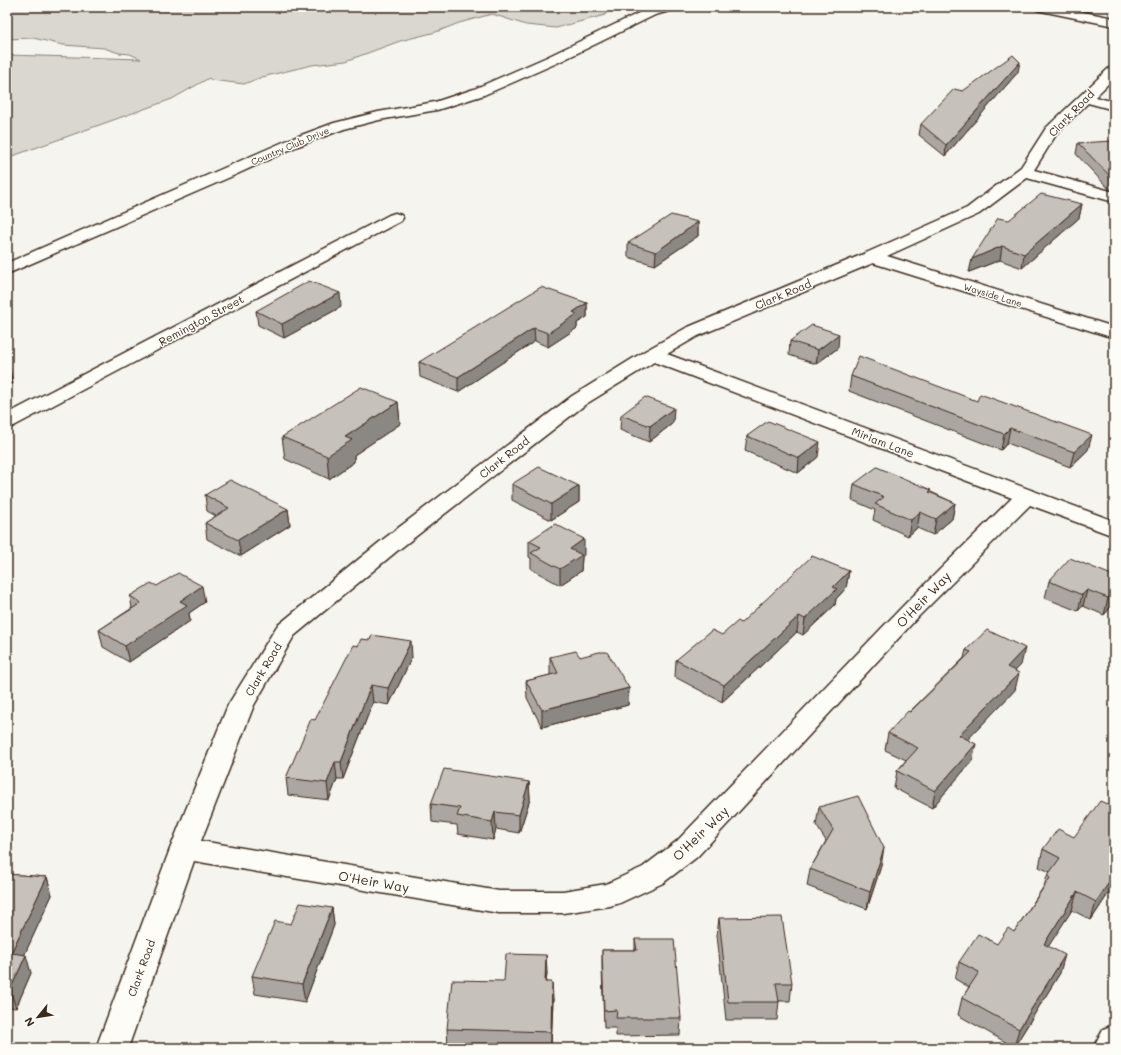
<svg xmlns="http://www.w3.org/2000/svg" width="1121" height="1055" viewBox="0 0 1121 1055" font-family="Mali,sans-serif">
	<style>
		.green { fill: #dad6d0; stroke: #8a8077 }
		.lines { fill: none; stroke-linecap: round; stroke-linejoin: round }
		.minor-casing { stroke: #3b2a1e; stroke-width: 3 }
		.minor { fill: #fdfcf7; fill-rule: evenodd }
		.wall { fill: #aba6a1; stroke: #3b2a1e }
		.shaded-wall { fill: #8b8783; stroke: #3b2a1e }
		.building { fill: #c7c1bb; stroke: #3b2a1e }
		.labels { text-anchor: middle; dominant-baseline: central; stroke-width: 3; stroke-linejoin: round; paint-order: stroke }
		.far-street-label { font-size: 9px; fill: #3b2a1e; stroke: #fdfcf7 }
		.street-label { font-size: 11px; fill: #3b2a1e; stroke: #fdfcf7 }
		.near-street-label { font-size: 13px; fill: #3b2a1e; stroke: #fdfcf7 }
	</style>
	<rect width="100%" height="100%" fill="#f5f4ee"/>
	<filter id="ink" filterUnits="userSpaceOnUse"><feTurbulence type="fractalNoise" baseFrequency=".025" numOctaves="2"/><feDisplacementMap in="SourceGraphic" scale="8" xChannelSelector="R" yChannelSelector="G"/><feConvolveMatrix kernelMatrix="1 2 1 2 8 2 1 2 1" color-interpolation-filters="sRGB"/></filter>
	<g filter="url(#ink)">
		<path class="green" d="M7 7H611L605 15 556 28 526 25 492 14 459 23 436 32 400 41 346 61 312 65 262 77 244 84 211 80 209 78 172 99 7 158V55L141 59 130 54 119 53 104 48 63 45 33 38 7 39Z"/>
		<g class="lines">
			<defs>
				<path id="minor" d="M656 7H675L673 10 655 15 557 63 484 95 437 110 379 120 344 129 298 146 235 175 7 274V263L288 140 334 123 378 112 435 102 474 89 547 57 647 9Z
					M1035 7H1058L1114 18V26L1041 11 1037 10Z
					M1114 67V78L1095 97 1114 102V110L1088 103 1057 133 1034 170 1114 192V202L1027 178 979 214 887 256 1114 327V338L873 263 698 336 667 354 1114 521V536L1030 505 919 616 697 857 663 883 620 903 610 906 563 913H499L194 861 128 1048H96L170 849 228 705 277 626 381 541 572 396 645 351 686 328 866 253 967 208 1021 167 1046 128 1109 68ZM654 362 1012 498 903 606 677 841 643 867 606 884 563 891H499L201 841 254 705 294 636 397 551 586 404Z
					M395 213 401 215 403 218 401 221 14 426 7 428V414L389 215Z
					M1114 1025V1048H1093L1103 1029Z"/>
			</defs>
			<use href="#minor" class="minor-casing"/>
			<use href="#minor" class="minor"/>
		</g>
		<path class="wall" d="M1018 72 945 156 919 135 921 124 963 91Z
			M1078 143H1114V191L1109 189 1076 154Z
			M1082 204 1079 218 1022 268 1000 260 969 272 1009 220Z
			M698 222V236L655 265 628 257V243Z
			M587 303V317L577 323V328L548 347 535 341 458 392 420 377 419 362Z
			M341 307 284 338 258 325 256 311Z
			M790 341 838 348 816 364 789 355Z
			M851 376 1088 450 1070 467 1007 443 1001 450 849 391Z
			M398 402 400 424 354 455V462L329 479 285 459 282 437Z
			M621 415 673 423 649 442 620 430Z
			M747 436 818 457 798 473 745 451Z
			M512 484 579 486V502L551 520 512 500Z
			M854 484 931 492 955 503 952 519 933 535 917 528 908 536 873 520 875 510 852 500Z
			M205 495 288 509 290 525 241 556 207 539 205 523 216 516 207 511Z
			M529 541 584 555 582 557 581 571 560 585 531 569V558L529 557Z
			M849 571 846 588 836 599 835 605 803 635 797 632 722 702 675 677 676 660 722 635 741 623Z
			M1114 576V603L1104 615 1083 606 1078 611 1045 598 1049 581Z
			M157 586 205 602 189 613 190 621 129 662 103 647 99 630 132 608 130 596Z
			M966 650 1021 665 1015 671V690L967 740 972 761 932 808 894 788 897 771 906 760 885 750 888 733 964 658Z
			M412 657 389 705 373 702 343 779H337L329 800 288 795 286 778 315 720Z
			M550 657H580L629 688 628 705 542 727 527 698 526 681 550 675Z
			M529 782 530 799 519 833 496 829 493 840 458 834 457 825 432 822 431 804Z
			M819 807 881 866 867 909 807 886 810 869 826 841 816 825Z
			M1043 849 1114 885 1091 920 1072 910 1048 946 1060 973 1014 1047 958 1015 962 998 969 987 955 979 959 962 997 944 1014 932 1044 886 1047 876 1050 872 1039 867Z
			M7 874 47 877 52 895 24 955 31 973 16 1008 7 1007Z
			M332 908 334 925 305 1002 255 994 252 976 291 924Z
			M719 918 792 983 790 1001H779L777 1020H726L717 935Z
			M635 939 681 1018 680 1035 616 1036V1028H604L602 968V950H635Z
			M547 972 546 982 553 999 551 1048H491L448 1047 447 1029 504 981Z"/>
		<path class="shaded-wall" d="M1020 62 1018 72 945 156 946 145Z
			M1082 204 1079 218 1022 268 1024 254Z
			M698 222V236L655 265 656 252Z
			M1002 246 1000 260 969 272 972 259Z
			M340 293 341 307 284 338 282 324Z
			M587 303V317L577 323V328L548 347V333L573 312Z
			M534 328 535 341 458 392V377Z
			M839 334 838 348 816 364 818 350Z
			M10 369 13 384 7 387V370Z
			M398 402 400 424 354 455V462L329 479 327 456 345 437Z
			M674 408 673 423 649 442 650 426Z
			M1010 428 1007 443 1001 450 1004 434Z
			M1092 435 1088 450 1070 467 1074 452Z
			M820 442 818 457 798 473 799 458Z
			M579 486V502L551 520V504Z
			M955 503 952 519 933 535 936 519Z
			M288 509 290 525 241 556 238 540Z
			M920 512 917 528 908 536 911 520Z
			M584 539V555L582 557 581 571 560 585V569L570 549Z
			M849 571 846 588 836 599 835 605 803 635 805 619 833 587Z
			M202 586 205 602 189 613 190 621 129 662 125 646 180 601Z
			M1087 590 1083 606 1078 611 1082 595Z
			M1114 592V603L1104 615 1108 598Z
			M799 616 797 632 722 702 724 685Z
			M411 641 412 657 389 705 388 688Z
			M1025 648 1021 665 1003 684 1007 667Z
			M1019 673 1015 690 955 753 959 735Z
			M371 685 373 702 343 779 341 762Z
			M629 688 628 705 542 727V710Z
			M976 744 972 761 932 808 935 791Z
			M335 762 337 779 329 800 327 783Z
			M529 782 530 799 519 833V815Z
			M495 812 496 829 493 840 492 822Z
			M884 848 881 866 867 909 870 892Z
			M1114 875V885L1091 920 1096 902Z
			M47 877 52 895 17 971 11 953Z
			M1077 892 1072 910 1039 961 1044 944Z
			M332 908 334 925 305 1002 302 984Z
			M26 955 31 973 16 1008 10 990Z
			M546 955 547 972 545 999V982Z
			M1065 955 1060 973 1014 1047 1019 1029Z
			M552 982 553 999 551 1048V1032Z"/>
		<path class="building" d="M1013 55 1020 62 946 145 921 124 954 89 963 91Z
			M1113 141 1114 143V178L1111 177 1078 143Z
			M1041 194 1082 204 1024 254 1002 246 972 259 998 218 1009 220Z
			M671 215 698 222 656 252 628 243Z
			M309 281 340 293 282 324 256 311Z
			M541 287 587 303 573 312 577 314 548 333 534 328 458 377 419 362Z
			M812 325 839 334 818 350 790 341Z
			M859 356 977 401 980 394 1092 435 1074 452 1010 428 1004 434 851 376Z
			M7 364 10 369 7 370Z
			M361 387 398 402 345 437 352 440 327 456 282 437Z
			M645 397 674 408 650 426 621 415Z
			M768 421 820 442 799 458 747 436Z
			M539 467 579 486 551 504 512 484Z
			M877 467 931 490 929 492 955 503 936 519 920 512 911 520 875 504 884 497 854 484Z
			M230 480 288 509 238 540 205 523 229 508 205 495Z
			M555 524 584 539 570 549 582 555 560 569 531 553 541 547 529 541Z
			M812 556 849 571 833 587 837 589 805 619 799 616 724 685 676 660 712 630 722 635 738 621 741 623Z
			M1070 558 1114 576V592L1108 598 1087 590 1082 595 1049 581Z
			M178 573 202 586 180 601 187 605 125 646 99 630 141 603 130 596 151 583 157 586Z
			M987 630 1025 648 1007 667 1019 673 959 735 976 744 935 791 897 771 918 748 888 733 908 711 910 712 971 652 966 650Z
			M372 635 411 641 388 688 371 685 341 762H335L327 783 286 778 311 719 315 720 353 645 358 646 361 639 370 640Z
			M576 651 580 657 599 652H607L629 688 542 710 526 681 558 673 550 657Z
			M444 769 529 782 519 815 495 812 492 822 457 816 460 808 431 804Z
			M858 796 884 848 870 892 810 869 833 830 819 807Z
			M1100 801 1114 807V875L1096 902 1077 892 1044 944 1065 955 1019 1029 962 998 979 972 959 962 978 934 997 944 1008 928 1014 932 1050 878 1047 876 1060 858 1043 849 1058 829 1074 837Z
			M7 874 47 877 11 953 26 955 10 990H7Z
			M300 903 332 908 302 984 252 976 275 921 291 924Z
			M782 917 792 983H776L779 1002H728L719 918Z
			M635 939H674L681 1018H616L617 1010 604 1011 602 950H637Z
			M506 954 546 955 545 982H552L551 1032 447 1029 452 980 504 981Z
			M925 1043 933 1048H921Z"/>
	</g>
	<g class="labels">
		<g class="far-street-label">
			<text transform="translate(290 146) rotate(-23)">Country Club Drive</text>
			<text transform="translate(993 295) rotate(17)">Wayside Lane</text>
		</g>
		<g class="street-label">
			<text transform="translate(1071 113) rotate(-46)">Clark Road</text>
			<text transform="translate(783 294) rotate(-23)">Clark Road</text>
			<text transform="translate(201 320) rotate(-28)">Remington Street</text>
			<text transform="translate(883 442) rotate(21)">Miriam Lane</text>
			<text transform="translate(504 457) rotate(-38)">Clark Road</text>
			<text transform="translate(263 669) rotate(-59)">Clark Road</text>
			<text transform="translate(141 968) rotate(-70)">Clark Road</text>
		</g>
		<g class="near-street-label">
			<text transform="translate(923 599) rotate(-46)">O'Heir Way</text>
			<text transform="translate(700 833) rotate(-44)">O'Heir Way</text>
			<text transform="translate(374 881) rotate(10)">O'Heir Way</text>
		</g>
	</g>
	<rect width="1121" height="1055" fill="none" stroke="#fdfcf7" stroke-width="24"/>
	<rect x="12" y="12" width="1097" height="1031" fill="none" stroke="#3b2a1e" stroke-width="1.5" filter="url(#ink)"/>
	<g transform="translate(38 1017) rotate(240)" stroke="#fdfcf7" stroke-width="3" paint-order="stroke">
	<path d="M0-3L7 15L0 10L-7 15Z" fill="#3b2a1e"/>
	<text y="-6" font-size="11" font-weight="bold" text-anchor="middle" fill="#3b2a1e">N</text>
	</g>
</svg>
